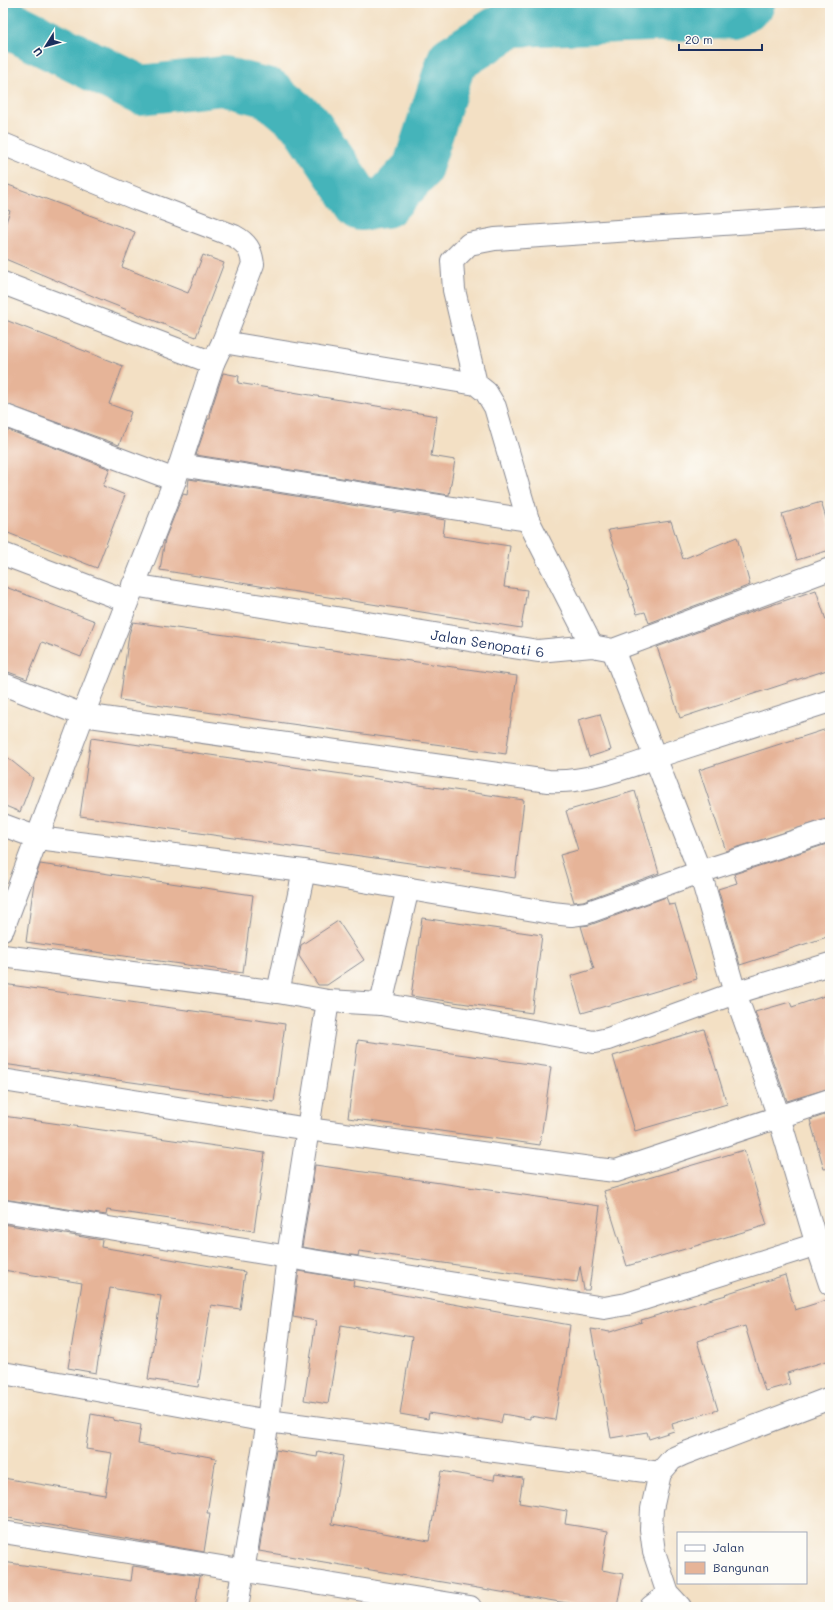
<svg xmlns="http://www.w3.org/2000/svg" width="833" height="1610" viewBox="0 0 833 1610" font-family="Mali,sans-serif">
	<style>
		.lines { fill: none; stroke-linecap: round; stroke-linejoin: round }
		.river { stroke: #44b4ba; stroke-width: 50 }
		.building { fill: #e6b498 }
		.minor-casing { stroke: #878891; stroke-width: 24 }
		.minor { stroke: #fff; stroke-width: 22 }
		.labels { text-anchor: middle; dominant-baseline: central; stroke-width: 3.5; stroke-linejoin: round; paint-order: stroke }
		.street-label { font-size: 14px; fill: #1b2f5e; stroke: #fdfcf7 }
	</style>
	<rect width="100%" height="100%" fill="#fdfcf7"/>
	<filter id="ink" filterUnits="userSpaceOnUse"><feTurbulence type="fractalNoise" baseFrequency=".025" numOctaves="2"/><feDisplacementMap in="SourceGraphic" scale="8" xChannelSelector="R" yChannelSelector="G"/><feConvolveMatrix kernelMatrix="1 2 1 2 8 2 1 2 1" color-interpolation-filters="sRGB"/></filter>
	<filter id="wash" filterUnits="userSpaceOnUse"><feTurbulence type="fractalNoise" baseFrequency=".012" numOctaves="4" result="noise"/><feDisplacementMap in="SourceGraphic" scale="16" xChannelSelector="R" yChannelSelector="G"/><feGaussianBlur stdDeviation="0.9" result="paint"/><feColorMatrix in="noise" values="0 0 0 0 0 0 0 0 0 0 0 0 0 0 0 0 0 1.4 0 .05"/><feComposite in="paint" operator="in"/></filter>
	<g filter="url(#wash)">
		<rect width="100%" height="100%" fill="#f3e0c4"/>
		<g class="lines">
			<path class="river" d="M3 24H8L140 90 223 81 269 93 306 124 361 206 385 203 417 169 452 60 512 22 733 14 750 3"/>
		</g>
		<g id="blocks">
			<path class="building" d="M3 183 135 232 122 267 188 293 203 255 224 263 196 337 107 302 3 258V230L10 211 3 208Z
				M3 319 123 366 109 404 131 412 119 445 3 403Z
				M223 373 239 376 238 383 437 416 431 456 455 460 449 495 196 455 208 419H210L211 410Z
				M3 428 110 469 103 486 125 495 97 568 3 531Z
				M189 479 445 520 443 536 510 546 504 587 527 590 521 628 160 570 165 539 183 494 187 495Z
				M821 502 830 531V550L797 560 782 514Z
				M671 521 683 559 737 537 750 585 649 623 645 612 637 614 608 530Z
				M3 586 95 621 81 657 42 642 27 679 3 670Z
				M816 590 830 632V669L680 718 657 647 757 610Z
				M133 622 517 676 506 754 120 700 129 634Z
				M600 714 611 750 589 757 578 720Z
				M830 728V818L726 851 699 770Z
				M91 738 524 800 515 878 80 816Z
				M3 754 33 778 20 812 3 805Z
				M635 791 659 873 583 901 574 902 560 855 578 850 566 811Z
				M830 843V936L740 965 718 889 737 883 734 874Z
				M40 864 253 895 243 973 26 942 34 882Z
				M666 897 669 905 675 904 697 979 582 1013 571 976 594 969 581 926 590 925Z
				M422 918 542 935 532 1013 411 996Z
				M338 921 364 960 327 985H318L299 956 301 945Z
				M3 984 285 1024 274 1102 3 1064Z
				M830 994V1088L787 1101 755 1012 790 1002 792 1007Z
				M704 1029 727 1104 635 1131 613 1056Z
				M358 1040 551 1067 540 1145 348 1118Z
				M830 1113V1168L824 1169 810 1120Z
				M3 1116 265 1153 254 1231 107 1210 106 1215 3 1199Z
				M744 1150 767 1225 627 1266 604 1191Z
				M315 1165 600 1206 589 1290H584L580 1266 577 1282 359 1251 358 1256 302 1247Z
				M3 1224 102 1240 101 1247 245 1272 240 1309 211 1305 198 1387 148 1379 161 1296 110 1288 96 1373 68 1368 82 1283 3 1270Z
				M299 1271 354 1280 353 1286 570 1325 555 1420 530 1416V1419L503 1414 501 1423 478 1419V1421L429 1413 428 1419 400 1414 412 1337 341 1325 328 1404 304 1400 316 1321 293 1317Z
				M785 1275 795 1310 830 1299V1360L787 1373 790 1384 765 1391 745 1326 697 1341 718 1410 672 1424 674 1431 649 1439 647 1432 611 1438 591 1329 610 1332 642 1322 641 1320 726 1295 725 1294Z
				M91 1414 113 1418V1420L141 1425 138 1444 216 1458 207 1513H210L204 1552 3 1517V1478L105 1495 112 1453 86 1449Z
				M276 1450 317 1457 318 1451 343 1456 332 1524 429 1541 441 1471 494 1480 495 1474 523 1478 519 1503 567 1511 565 1524 608 1531 602 1570 623 1574 617 1607H593L554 1601 259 1551Z
				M3 1562 131 1581 133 1566 200 1576 195 1607H3Z"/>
		</g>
	</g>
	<g filter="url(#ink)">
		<use href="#blocks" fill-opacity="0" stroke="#878891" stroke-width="1"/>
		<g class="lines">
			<defs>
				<g id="minor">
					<path d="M3 144 139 200 234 236C247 243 251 250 253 264L223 342 213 363 175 480 83 715 3 929"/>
					<path d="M3 283 213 363"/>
					<path d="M223 342 476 384 486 392 495 407 528 520 592 646"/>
					<path d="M476 384 454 290 452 261 469 244 495 239 830 217"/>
					<path d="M3 415 175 480"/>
					<path d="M180 465 528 520"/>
					<path d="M3 554 127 601"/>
					<path id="s1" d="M133 585 538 651 592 646 613 650 830 569"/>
					<path d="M613 650 700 872 735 993 779 1117 817 1245 830 1284"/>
					<path d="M3 684 83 715 548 781C587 784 633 765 671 752 724 735 777 718 830 701"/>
					<path d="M3 825 38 838 304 871 552 913 571 915 586 913 700 872 830 830"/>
					<path d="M3 956 278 992 328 1001 381 1004 594 1042 608 1039 735 993 830 964"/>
					<path d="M278 992 304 871"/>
					<path d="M381 1004 408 888"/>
					<path d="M3 1080 308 1129 598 1169 616 1171 830 1100"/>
					<path d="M3 1211 604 1308 627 1304 830 1240"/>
					<path d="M3 1373 268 1421 660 1473"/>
					<path d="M3 1532 470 1607"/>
					<path d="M237 1607 268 1421 288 1256 328 1001"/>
					<path d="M651 1607 668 1594"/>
					<path d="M680 1607 668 1594 654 1552 651 1529 652 1509 660 1473 672 1459 683 1454 830 1398"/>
				</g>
			</defs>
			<use href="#minor" class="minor-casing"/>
			<use href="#minor" class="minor"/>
		</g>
	</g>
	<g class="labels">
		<g class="street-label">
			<text stroke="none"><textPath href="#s1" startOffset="359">Jalan Senopati 6</textPath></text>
		</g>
	</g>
	<rect width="833" height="1610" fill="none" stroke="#fdfcf7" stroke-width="16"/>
	<rect x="677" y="1532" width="130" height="52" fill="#fdfcf7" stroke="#a3aaba"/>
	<rect x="685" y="1545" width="20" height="6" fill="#ffffff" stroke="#a3aaba"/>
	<text x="713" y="1552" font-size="12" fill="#1b2f5e">Jalan</text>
	<rect x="685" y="1562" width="20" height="12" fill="#e6b498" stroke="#a3aaba"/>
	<text x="713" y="1572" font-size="12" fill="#1b2f5e">Bangunan</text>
	<g transform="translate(46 46) rotate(233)" stroke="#fdfcf7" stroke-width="3" paint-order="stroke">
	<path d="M0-3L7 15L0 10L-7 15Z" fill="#1b2f5e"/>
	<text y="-6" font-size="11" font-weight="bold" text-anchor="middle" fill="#1b2f5e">U</text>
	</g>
	<path d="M679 44v6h83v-6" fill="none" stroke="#1b2f5e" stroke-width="2"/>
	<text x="685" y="44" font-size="12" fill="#1b2f5e" stroke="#fdfcf7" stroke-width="3" paint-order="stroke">20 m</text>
</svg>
